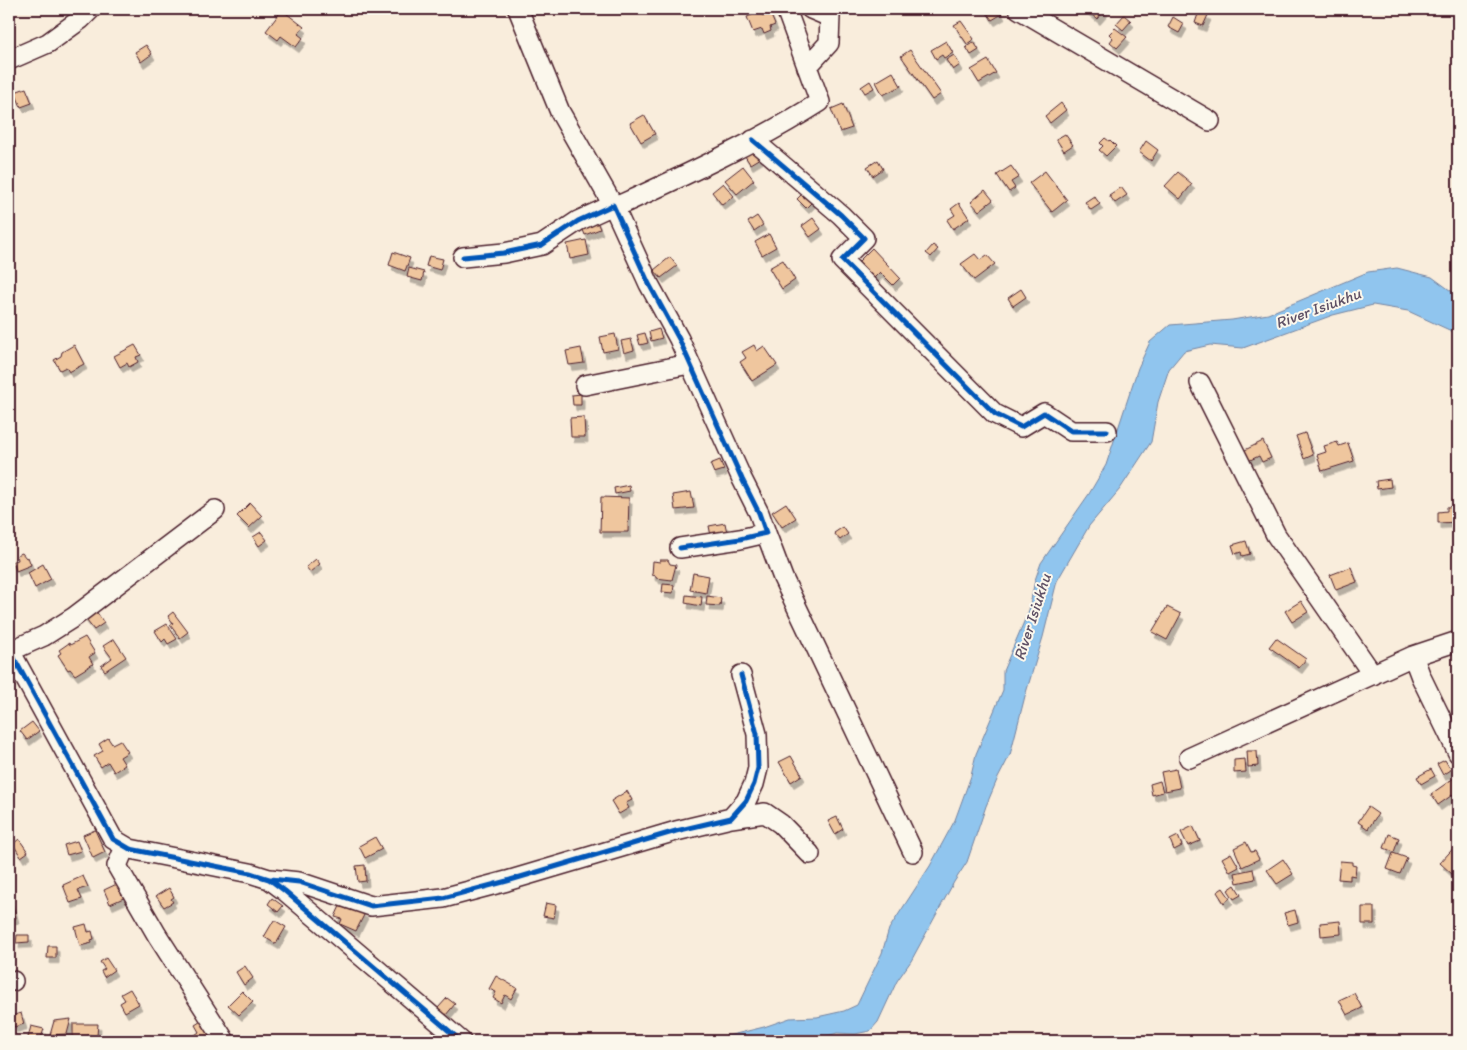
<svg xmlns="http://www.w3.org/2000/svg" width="1467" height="1050" viewBox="0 0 1467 1050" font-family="Itim,sans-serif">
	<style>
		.water { fill: #90c5ee; stroke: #7483a0 }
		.building { fill: #efc69e; stroke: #4a1f2b; filter: url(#shadow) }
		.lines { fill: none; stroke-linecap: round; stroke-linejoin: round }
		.minor-casing { stroke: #4a1f2b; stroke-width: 22 }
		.minor { stroke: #fbf7ec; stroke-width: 19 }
		.cycleway-casing { stroke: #fbf7ec; stroke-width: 8 }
		.cycleway { stroke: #0057b8; stroke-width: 5 }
		.labels { text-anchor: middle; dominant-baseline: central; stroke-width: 4; stroke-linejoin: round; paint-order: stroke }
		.water-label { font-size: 16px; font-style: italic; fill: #5f5166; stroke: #fbf7ec }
	</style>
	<defs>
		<filter id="shadow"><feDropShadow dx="3" dy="5.5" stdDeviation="0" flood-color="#0004"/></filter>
	</defs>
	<rect width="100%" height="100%" fill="#f9eddc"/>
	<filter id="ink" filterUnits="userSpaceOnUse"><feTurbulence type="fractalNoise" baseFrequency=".02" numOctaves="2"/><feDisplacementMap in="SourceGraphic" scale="10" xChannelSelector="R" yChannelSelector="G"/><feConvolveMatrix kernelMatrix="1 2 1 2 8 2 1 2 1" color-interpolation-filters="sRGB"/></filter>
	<g filter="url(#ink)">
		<path class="water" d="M1397 268 1432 277 1458 296V334L1408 311 1373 305 1333 315 1243 348 1210 345 1184 351 1169 369 1158 402 1151 442 1120 489 1089 526 1057 581 1043 637 1025 696 1010 755 997 780 986 806 967 862 954 882 911 961 897 981 878 1022 870 1031 855 1034 837 1033 812 1041H714L719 1038 764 1027 790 1018 817 1017 844 1011 857 1005 882 953 889 929 930 866 955 820 971 776 976 754 1003 690V671L1029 610 1035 580 1041 563 1089 494 1106 465 1138 368 1150 342 1170 325 1232 320 1268 314 1368 272Z"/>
		<path class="building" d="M993 9H999L1002 14 992 20 987 13Z
			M1085 9H1103L1105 10 1097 19Z
			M282 10 304 27 298 34 303 38 296 47 281 36 278 40 266 31Z
			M761 11 763 16 770 13 775 25 770 27 771 31 764 34 762 29 753 32 747 17Z
			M1199 11 1208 15 1203 26 1195 23Z
			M1124 15 1131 21 1123 30 1116 24Z
			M1173 17 1184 24 1179 33 1168 27Z
			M961 21 974 39 967 44 954 25Z
			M1115 28 1127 37 1117 48 1110 42 1113 38 1109 34Z
			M946 41 953 53 944 58 942 55 936 59 931 50Z
			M974 42 979 50 971 55 966 47Z
			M146 45 152 54 141 62 135 52Z
			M910 50 941 94 932 100 901 56Z
			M954 55 960 65 953 70 946 60Z
			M988 60 996 73 979 83 971 70Z
			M893 72 901 86 883 95 876 82Z
			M870 81 874 88 865 93 861 87Z
			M26 88 32 103 21 107 15 92Z
			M1061 103 1066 110 1050 123 1045 116Z
			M843 104 852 128 840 132 831 109Z
			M644 115 655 134 641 142 630 123Z
			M1065 134 1073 145 1064 151 1056 139Z
			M1105 138 1109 141 1110 140 1116 146 1106 156 1099 150 1103 146 1100 143Z
			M1146 141 1158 150 1151 161 1139 152Z
			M753 147 760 158 750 164 743 153Z
			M878 160 883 169 873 176 867 167Z
			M743 166 754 180 737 194 725 180Z
			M1011 166 1019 177 1011 182 1015 188 1009 192 997 175Z
			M1045 171 1067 200 1052 212 1029 183Z
			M1178 172 1192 184 1180 199 1165 186Z
			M723 183 734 196 722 205 712 192Z
			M1121 187 1127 195 1115 203 1109 195Z
			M806 190 815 199 806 208 797 199Z
			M985 190 993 200 979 211 971 202Z
			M1094 196 1100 204 1091 210 1085 202Z
			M959 203 969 218 953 229 947 220 955 215 951 209Z
			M757 216 763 225 754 231 748 222Z
			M813 218 821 229 810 237 802 226Z
			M596 219 600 229 585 235 581 225Z
			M769 234 776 247 762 255 755 242Z
			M586 240 589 255 570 259 567 244Z
			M933 245 938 249 931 257 926 253Z
			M872 248 900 278 893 285 880 272 871 281 855 265Z
			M393 252 410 258 405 271 389 265Z
			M975 254 980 260 987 255 995 264 974 280 961 264Z
			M429 256 443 259 440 270 426 266Z
			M670 257 677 266 661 278 654 270Z
			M783 260 795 280 782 289 769 268Z
			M409 268 424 272 422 281 407 277Z
			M1021 289 1026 297 1013 306 1008 298Z
			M659 329 662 338 651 341 649 332Z
			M645 333 648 343 640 345 637 335Z
			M615 334 618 349 603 352 600 337Z
			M631 339 634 350 624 353 621 341Z
			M74 345 84 364 69 372 66 367 60 370 54 360 61 356 62 352Z
			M135 345 141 355 136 357 138 362 129 367 127 363 120 367 114 356Z
			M754 345 757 351 764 346 777 365 752 381 740 362 746 358 742 352Z
			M581 348 584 363 569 365 566 351Z
			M581 394V405H573L572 395Z
			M584 417 585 437H571L570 418Z
			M1305 433 1313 455 1304 459 1296 436Z
			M1263 441 1271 458 1262 462 1259 456 1248 461 1243 451Z
			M1337 442 1339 446 1348 443 1354 461 1322 471 1317 455 1326 452 1324 446Z
			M720 460 724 470 714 473 710 464Z
			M1390 479 1391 487 1377 489 1376 481Z
			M629 485 630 491 615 494 614 488Z
			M691 492 694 508 675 510 673 495Z
			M601 497 629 498 628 532H600Z
			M250 503 262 516 249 528 237 516Z
			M786 503 796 518 782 527 772 512Z
			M1456 506V510H1458V522L1438 523V512L1447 511V507Z
			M725 523 727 533 711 536 709 526Z
			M843 527 848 534 840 540 834 533Z
			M261 532 267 540 259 546 253 537Z
			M1246 541 1250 554 1242 556 1241 552 1235 554 1232 545Z
			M22 553 26 558 28 557 31 565 16 571 13 561 18 560 17 555Z
			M316 559 320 564 310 572 306 567Z
			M660 560H668L670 564 676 565 672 580 656 578V576L652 575 653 561 660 562Z
			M43 564 51 579 35 588 28 573Z
			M1351 567 1357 582 1336 590 1330 575Z
			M693 573 709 576 706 593 690 590Z
			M663 584 674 585 673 593 662 592Z
			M686 595 702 597 701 606 685 603Z
			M707 596 721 598 720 606 706 605Z
			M1301 601 1308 612 1292 622 1285 611Z
			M1167 607 1181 614 1167 640 1152 632Z
			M94 608 104 623 94 630 83 616Z
			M173 612 188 632 180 638 170 625 173 623 168 616Z
			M167 624 177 639 168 644 165 639 162 642 155 631Z
			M85 637 95 653 89 657 93 664 75 675 70 669 68 670 58 655 61 653 59 650 69 643 70 645Z
			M1276 638 1306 659 1299 668 1269 647Z
			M114 639 126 657 105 671 101 666 112 658 103 646Z
			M32 722 39 731 27 740 20 731Z
			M108 738 112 744 120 740 128 752 120 757 125 765 114 772 108 762 101 767 94 756 103 751 99 744Z
			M1247 751H1257L1258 766 1248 767Z
			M791 756 802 775 791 782 779 762Z
			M1245 759 1246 772 1234 773V760Z
			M1445 760 1451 770 1443 775 1437 764Z
			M1176 769 1180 788 1165 791 1161 772Z
			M1431 769 1435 776 1421 784 1417 777Z
			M1454 778 1458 784V791L1438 805 1431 794Z
			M1160 781 1163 792 1152 795 1150 784Z
			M627 791 632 800 626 803 629 808 619 814 611 801Z
			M1368 807 1378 814 1368 829 1358 822Z
			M837 817 843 829 835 834 828 821Z
			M1193 826 1200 841 1188 846 1181 832Z
			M95 830 105 852 93 858 83 835Z
			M1389 834 1399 838 1394 852 1384 848Z
			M1178 836 1182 846 1174 850 1170 840Z
			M375 837 382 849 365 858 359 846Z
			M19 839 28 852 21 857 13 844Z
			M77 841 81 851 67 855 64 845Z
			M1246 842 1251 852 1255 851 1259 859 1242 867 1234 848Z
			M1458 843V873L1456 871 1453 875 1440 863Z
			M1231 853 1239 867 1230 872 1222 858Z
			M1393 853 1407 858 1400 874 1387 869Z
			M1283 859 1293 874 1277 884 1267 870Z
			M1340 861 1352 862V865L1356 866 1355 876 1350 875V880L1338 879Z
			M365 865 366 881 358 882 356 866Z
			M1253 869 1255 879 1237 883 1235 873Z
			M83 876 88 887 78 890 82 899 70 903 63 885Z
			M121 882 128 896 110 904 104 890Z
			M1235 885 1241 895 1234 899 1228 890Z
			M169 888 174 897 171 899 173 902 164 907 156 896Z
			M1223 888 1230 898 1224 903 1217 892Z
			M272 898 283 906 278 912 268 904Z
			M546 903 556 905 554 918 543 916Z
			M13 905 16 918 9 920V906Z
			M348 905 365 913 356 931 340 924 342 919 335 917 340 906 347 909Z
			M1362 907H1374V924H1362Z
			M1295 910 1298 922 1288 925 1284 913Z
			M274 920 286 927 276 944 264 937Z
			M1340 921 1341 934 1321 936 1320 923Z
			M1457 922H1458V940L1451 937Z
			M86 924 88 932 92 931 94 939 91 940 92 943 80 946 75 927Z
			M17 935H29V942L16 943Z
			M48 946H56V958H47Z
			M106 958 114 970 104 977 101 971 105 969 100 962Z
			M245 966 253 978 244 985 236 972Z
			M496 976 517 988 511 999 505 995 501 1003 493 998 496 992 489 989Z
			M130 989 139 1004 125 1012 120 1003 125 1000 121 994Z
			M242 991 253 1002 239 1015 228 1005Z
			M1354 993 1362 1008 1347 1015 1339 1000Z
			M447 998 455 1004 446 1015 438 1008Z
			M21 1013 24 1024 14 1027 11 1016Z
			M71 1019 67 1034 50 1035 54 1021Z
			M203 1020 218 1037 212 1041H199L195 1035 199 1032 195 1025Z
			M73 1024H98L97 1036 88 1035V1041H73Z
			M31 1026 44 1029 40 1041H27Z"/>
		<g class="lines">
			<defs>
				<path id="minor" d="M518 9 560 112 613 205H620C688 174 757 142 820 102L786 9
					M1019 9 1210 121
					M9 60 48 43 81 19 91 9
					M807 67 829 43 830 17 811 9
					M753 140 841 215 864 238 842 260 995 414 1021 427 1044 413 1071 431H1107
					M463 257 504 253 542 245 578 221 613 205 649 284 679 339 742 479 759 513 766 533 740 539 680 548
					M1200 383 1276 535 1373 675
					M585 385 689 364
					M766 533 783 578 913 852
					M9 649 113 839 130 849 250 873 269 879 285 891 461 1041
					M10 651 44 636 74 617 215 510
					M1413 656 1421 677 1458 753
					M1189 758 1413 656 1458 641
					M731 818 765 813 781 824 810 854
					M125 847 117 866 157 935 225 1041
					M270 879 299 882 371 906 443 898 507 881 676 831 731 818 746 801 754 784 758 768 757 734 741 675
					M9 980 13 981"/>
			</defs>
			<use href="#minor" class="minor-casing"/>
			<use href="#minor" class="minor"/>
			<defs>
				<path id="cycleway" d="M753 140 841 215 864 238 842 260 995 414 1021 427 1044 413 1071 431H1107
					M463 257 504 253 542 245 578 221 613 205 649 284 679 339 742 479 759 513 766 533 740 539 680 548
					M9 649 113 839 130 849 250 873 269 879 285 891 461 1041
					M271 879 299 882 371 906 443 898 507 881 676 831 731 818 746 801 754 784 758 768 757 734 741 675"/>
			</defs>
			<use href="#cycleway" class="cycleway-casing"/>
			<use href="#cycleway" class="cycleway"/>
		</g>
	</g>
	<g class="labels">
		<g class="water-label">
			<text transform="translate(1318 308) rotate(-20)">River Isiukhu</text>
			<text transform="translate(1032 617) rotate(-72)">River Isiukhu</text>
		</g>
	</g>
	<rect width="1467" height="1050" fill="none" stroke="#fbf7ec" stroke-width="30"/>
	<rect x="15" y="15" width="1437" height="1020" fill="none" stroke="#4a1f2b" stroke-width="2" filter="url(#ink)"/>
</svg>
